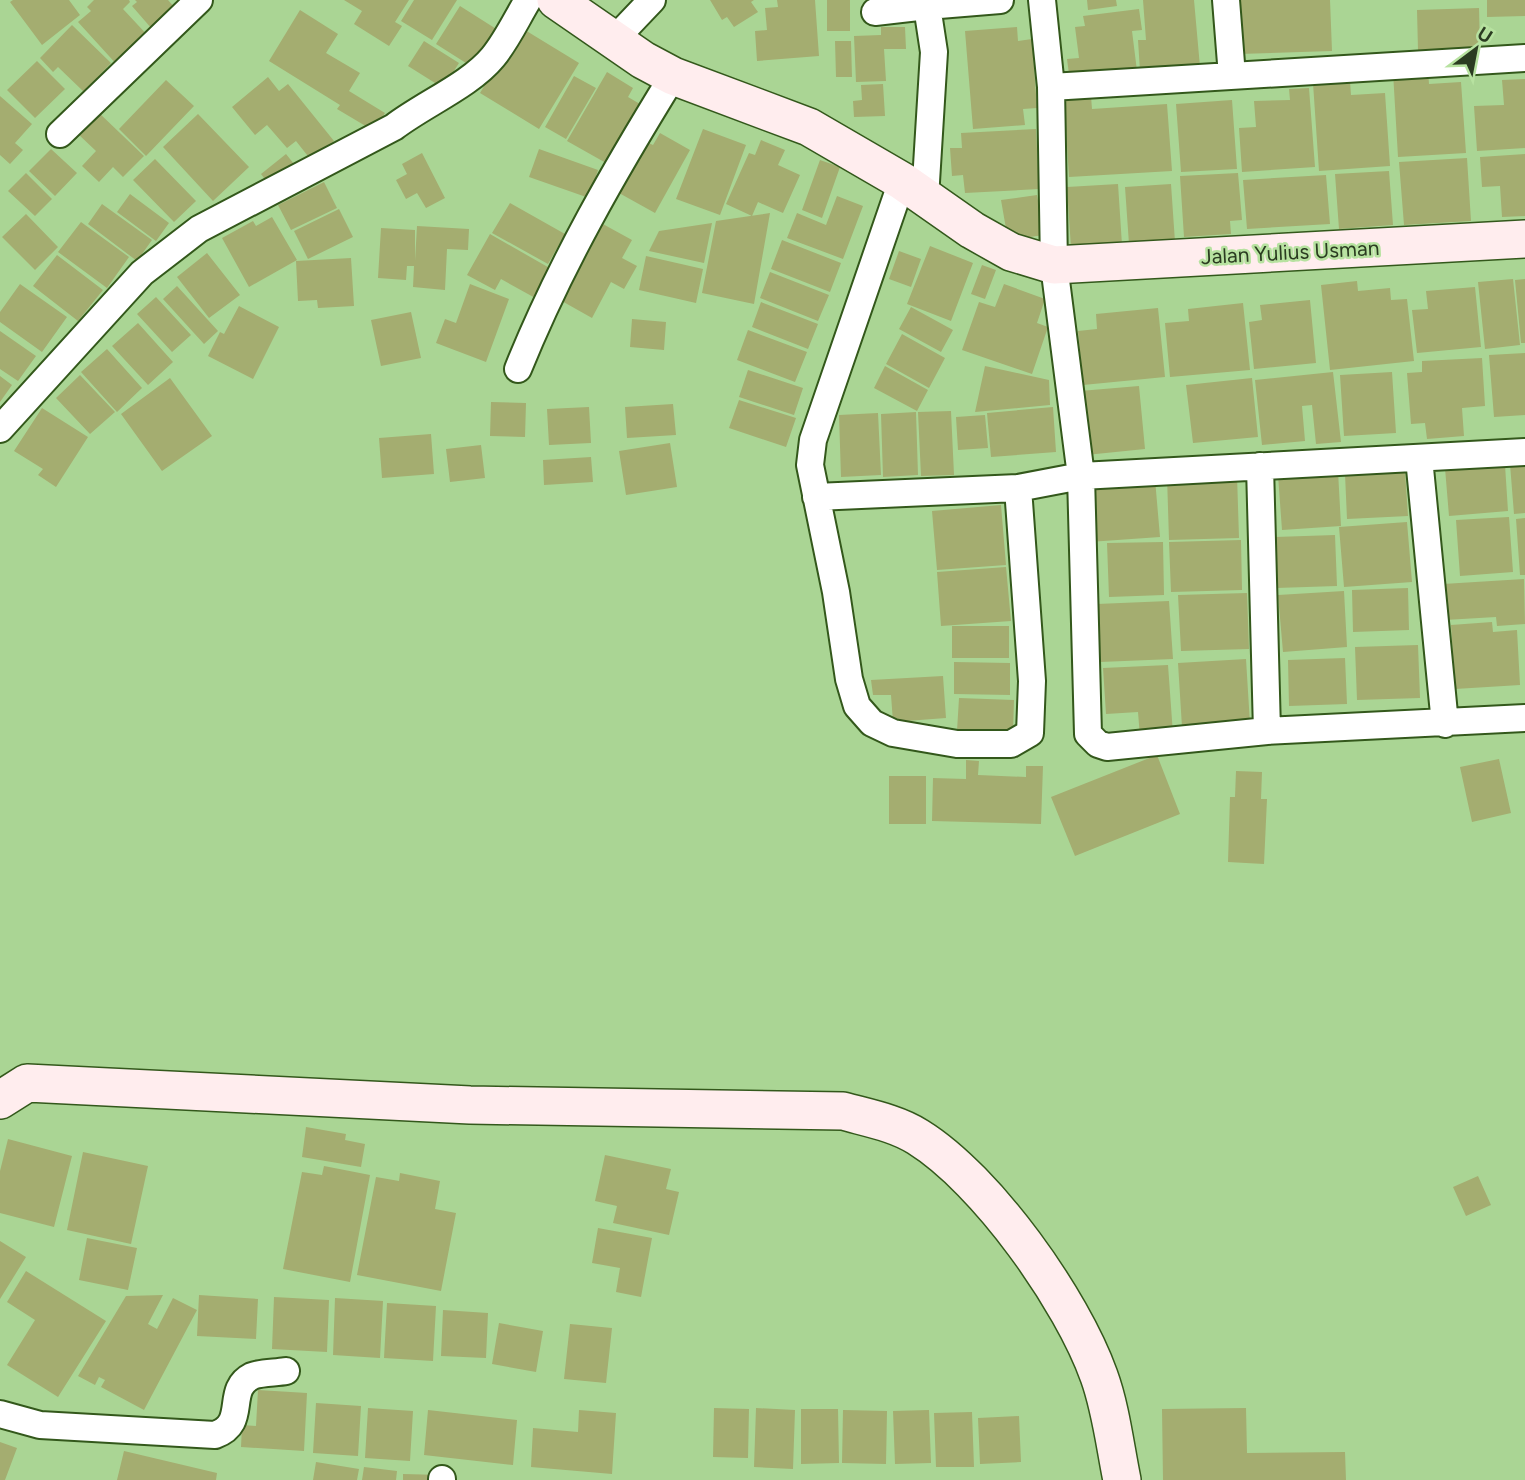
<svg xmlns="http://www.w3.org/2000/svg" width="1525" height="1480" viewBox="0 0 1525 1480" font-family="Figtree,sans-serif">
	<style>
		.building { fill: #a4ad70 }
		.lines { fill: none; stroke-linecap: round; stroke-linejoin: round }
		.street-casing { stroke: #33581b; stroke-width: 30 }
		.secondary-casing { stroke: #33581b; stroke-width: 40 }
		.street { stroke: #fff; stroke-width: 26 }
		.secondary { stroke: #ffedee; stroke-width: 37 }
		.labels { text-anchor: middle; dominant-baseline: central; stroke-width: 5; stroke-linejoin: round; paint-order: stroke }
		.street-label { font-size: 21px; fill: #2b3c21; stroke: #b7e2a0 }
	</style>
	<rect width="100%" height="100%" fill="#aad594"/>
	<path class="building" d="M13 0H69L80 15 42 45 10 2Z
		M94 0H129L130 2 123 9 151 39 119 67 78 22 91 11 87 7Z
		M135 0H168L175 8 152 29 132 6 137 2Z
		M344 0H409L395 22 402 26 389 46 354 24 362 11Z
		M414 0H457L432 40 401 21Z
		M710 0H754L751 2 758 12 734 27 727 17 722 20Z
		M777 0H815L819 56 757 61 755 31 767 30 765 8 778 7Z
		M827 0H850V31H827Z
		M1087 0H1116L1117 6 1088 10Z
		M1143 0H1194L1200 67 1140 71 1138 40H1146Z
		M1237 0H1330L1332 51 1239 54Z
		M1487 0H1525V16L1487 17Z
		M460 6 501 32 477 70 436 44Z
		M1479 8 1480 48 1418 50 1417 10Z
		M1139 9 1142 30 1132 31 1137 71 1069 74 1067 59 1079 58 1075 27 1085 26 1083 16Z
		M300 10 338 34 326 53 360 73 349 91 385 113 374 131 337 109 340 105 269 61Z
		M72 25 111 63 84 92 58 67 53 72 40 58Z
		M520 27 579 63 539 129 480 93Z
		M881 27H905L906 49H884L886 81 856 82 854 36 881 35Z
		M1017 27 1018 41 1032 39 1037 108 1023 109 1025 125 973 129 965 31Z
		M424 41 459 63 443 88 408 66Z
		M835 41H851L852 77H836Z
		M37 61 65 89 35 118 7 90Z
		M1428 70 1429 84 1461 82 1466 153 1398 157 1393 72Z
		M607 72 633 88 628 97 640 104 606 163 567 141Z
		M574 76 596 88 566 139 545 127Z
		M268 77 279 91 288 84 334 141 311 160 296 141 287 148 267 125 255 135 232 107Z
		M1525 79V148L1477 151 1474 106 1504 105 1502 80Z
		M166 80 194 106 146 156 119 129Z
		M1350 81 1351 95 1385 93 1390 166 1319 171 1313 83Z
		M883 84 885 116 854 117 853 101 862 100 861 85Z
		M1309 88 1315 167 1242 172 1239 128 1256 127 1254 101 1290 100 1289 89Z
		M0 96 32 124 15 143 23 150 10 164 0 155Z
		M1091 96 1092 109 1167 104 1172 171 1069 177 1064 97Z
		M1232 100 1237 169 1181 172 1176 104Z
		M97 111 144 156 123 177 113 167 99 182 82 166 96 151 77 133Z
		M198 114 249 167 213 201 163 147Z
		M703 129 746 145 720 215 676 199Z
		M1036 129 1039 189 965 193 963 175 952 176 950 148H962L961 133Z
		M660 133 690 150 655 213 610 188 638 138 653 145Z
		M761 140 785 150 778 165 800 175 783 213 758 202 752 216 726 204 749 153 755 155Z
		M51 149 77 173 55 196 29 171Z
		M539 149 598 170 589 198 529 177Z
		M422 153 445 198 426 208 417 193 406 199 396 180 407 174 402 164Z
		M286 154 298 169 273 190 261 174Z
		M1525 154V216L1502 217 1500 186 1482 187 1480 157Z
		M1467 158 1471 221 1404 225 1399 162Z
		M155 159 196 201 174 222 133 180Z
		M820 160 840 167 822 218 802 210Z
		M1389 171 1393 225 1339 229 1335 174Z
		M26 173 52 199 35 216 8 191Z
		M1238 173 1242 220 1230 221 1231 234 1184 237 1180 176Z
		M1326 175 1330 224 1247 229 1243 180Z
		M324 182 337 208 291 230 278 205Z
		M1118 184 1122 245 1071 248 1067 187Z
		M1171 184 1175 242 1129 244 1125 187Z
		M130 194 169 223 156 241 117 212Z
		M1037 195 1044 235 1008 240 1001 200Z
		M837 196 863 206 843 259 787 238 797 213 826 225Z
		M510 203 565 234 548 264 492 233Z
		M102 204 152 240 137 261 88 224Z
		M339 209 353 237 308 259 294 231Z
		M770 213 754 304 702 293 716 221Z
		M26 214 58 247 35 270 2 237Z
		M272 217 297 260 249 287 222 238 253 221 256 226Z
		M81 222 129 257 107 288 58 252Z
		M601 223 632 240 622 258 637 266 624 289 611 282 592 318 560 300Z
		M712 223 704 263 649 251 659 231Z
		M417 226 469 229 468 250 447 249 445 290 413 287 414 266H407L406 280 378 278 381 228 415 230V261Z
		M490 234 553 270 537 299 501 279 495 290 467 275Z
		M782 240 841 263 830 292 771 269Z
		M930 246 973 263 951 321 907 304Z
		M899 251 921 259 911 287 889 279Z
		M207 253 240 295 209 318 177 277Z
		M57 255 103 290 78 321 33 286Z
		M646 256 703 269 696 303 639 290Z
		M351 258 354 306 318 308 317 300 298 301 296 261Z
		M982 265 996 270 985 299 971 294Z
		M770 272 829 295 818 321 760 298Z
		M1513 279 1520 345 1485 349 1478 282Z
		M1525 279V343H1521L1515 280Z
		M1357 281 1358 291 1390 288 1391 300 1407 299 1414 361 1330 370 1321 285Z
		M20 284 67 317 42 352 0 322V312Z
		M470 284 509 299 486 362 436 343 445 319 456 323Z
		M1004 284 1045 299 1037 323 1048 327 1032 374 962 350 979 302 995 307Z
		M177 286 218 331 204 344 163 299Z
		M1475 287 1481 347 1417 353 1412 310 1428 309 1426 291Z
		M156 297 191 335 172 352 137 314Z
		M1310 300 1316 363 1254 369 1249 322 1262 320 1260 305Z
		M761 302 818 324 808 349 752 327Z
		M1243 303 1250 370 1170 377 1165 323 1189 321 1188 309Z
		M239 306 279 327 253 379 208 356 220 332 224 334Z
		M911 307 953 330 941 352 899 329Z
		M1158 308 1165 377 1083 385 1078 331 1097 329 1096 314Z
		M411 312 421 358 381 366 371 320Z
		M632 319 666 322 664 350 630 347Z
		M138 323 173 362 148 385 112 346Z
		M748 330 807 352 795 382 737 360Z
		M0 331 36 356 18 381 0 369Z
		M902 334 945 358 929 388 886 364Z
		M107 349 142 388 117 412 81 372Z
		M1525 353V415L1494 417 1489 355Z
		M1482 358 1485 406 1462 408 1464 436 1427 439 1425 423 1411 424 1407 373 1422 372V361Z
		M885 366 928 390 917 411 874 388Z
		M985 366 1049 380 1050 405 975 412Z
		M748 370 803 388 794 415 739 397Z
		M1333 372 1341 442 1316 444 1312 405 1302 406 1305 441 1262 445 1255 380Z
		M1392 372 1396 433 1344 436 1340 375Z
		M80 375 115 412 90 434 56 398Z
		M0 376 12 385 0 402Z
		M170 378 212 436 162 471 121 414Z
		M1252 378 1258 437 1193 443 1186 385Z
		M1139 386 1145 449 1086 455 1080 391Z
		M739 400 796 418 786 447 729 428Z
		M491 402 526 403 525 437 490 436Z
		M673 404 676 435 627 438 625 407Z
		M589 407 591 443 549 445 547 409Z
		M1053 407 1056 452 991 457 987 413Z
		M42 408 88 437 56 487 38 475 43 469 14 451Z
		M951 411 954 475 921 476 918 412Z
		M916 412 918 475 883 477 881 414Z
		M878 413 881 475 841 477 839 415Z
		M985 415 988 448 958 450 956 417Z
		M431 434 434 474 382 478 379 438Z
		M670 443 677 487 626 495 619 451Z
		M481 445 485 478 450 482 446 449Z
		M591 457 593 482 544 485 543 460Z
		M1525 463V513L1514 514 1510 464Z
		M1505 465 1508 511 1449 516 1445 468Z
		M1338 471 1341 526 1282 530 1278 475Z
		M1405 471 1408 516 1347 519 1345 474Z
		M1237 475 1239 538 1169 540 1167 476Z
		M1155 479 1160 537 1089 542 1092 484Z
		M1001 505 1006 565 937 570 932 511Z
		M1509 517 1513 572 1460 576 1456 520Z
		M1525 518V575H1520L1516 519Z
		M1407 522 1412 582 1344 587 1339 527Z
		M1335 535 1337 586 1276 588 1275 537Z
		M1241 540 1242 590 1171 592 1169 542Z
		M1163 542 1164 595 1109 597 1107 543Z
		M1006 567 1011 621 941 626 937 572Z
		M1524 579 1525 624 1497 626 1496 617 1445 620 1443 584Z
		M1408 588 1409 630 1353 632 1352 590Z
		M1344 591 1347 647 1283 652 1278 595Z
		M1247 593 1249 649 1181 651 1178 595Z
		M1169 601 1173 659 1100 662 1097 604Z
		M1492 622 1493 632 1517 630 1520 685 1455 689 1451 625Z
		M952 626H1009V658H952Z
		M1418 645 1420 698 1357 700 1355 647Z
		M1345 658 1347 704 1289 706 1288 660Z
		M1246 659 1250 724 1182 727 1178 663Z
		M954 662 1010 663V695L954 694Z
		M1168 665 1173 734 1140 737 1138 712 1106 714 1103 668Z
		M943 676 946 718 893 722 891 695H873L871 680Z
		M959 698 1014 700 1013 733 957 731Z
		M1157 755 1180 814 1075 856 1051 797Z
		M1499 759 1511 813 1472 822 1460 767Z
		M966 760 979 761 978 775 1026 777V766H1043L1041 824 932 821 933 778 966 779Z
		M1236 771 1262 772 1261 799H1267L1264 864 1228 862 1230 797H1235Z
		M889 776H926V824H889Z
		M306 1127 346 1134 345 1140 365 1144 361 1167 302 1157Z
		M8 1139 72 1156 54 1227 0 1213V1171Z
		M83 1152 148 1166 131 1244 67 1230Z
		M605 1155 671 1169 666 1189 679 1192 669 1235 613 1223 617 1206 595 1201Z
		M324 1166 370 1175 350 1282 283 1269 302 1172 322 1175Z
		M400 1173 440 1181 435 1209 456 1213 441 1291 357 1275 376 1177 399 1181Z
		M1478 1176 1491 1205 1466 1216 1453 1187Z
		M598 1228 652 1238 641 1297 616 1292 620 1268 592 1263Z
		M87 1238 137 1248 128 1290 79 1280Z
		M0 1241 26 1257 0 1299Z
		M26 1271 106 1321 58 1397 7 1365 35 1320 7 1302Z
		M163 1295 148 1324 157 1329 173 1298 197 1310 144 1410 101 1387 105 1380 99 1377 95 1385 78 1376 126 1296Z
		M199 1295 258 1299 256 1339 197 1336Z
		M274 1297 329 1300 327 1352 272 1349Z
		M335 1298 383 1301 380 1358 333 1355Z
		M387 1303 436 1306 433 1361 384 1358Z
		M443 1310 488 1313 486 1358 441 1356Z
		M499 1323 543 1331 536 1372 492 1364Z
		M570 1324 612 1328 606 1383 564 1379Z
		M258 1390 307 1393 304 1451 241 1447 242 1425 256 1426Z
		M316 1403 361 1406 358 1456 313 1453Z
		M368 1408 413 1411 410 1461 365 1458Z
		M714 1408 749 1409 748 1458 713 1457Z
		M756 1408 795 1410 793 1469 754 1467Z
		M1246 1408 1247 1453 1345 1452 1346 1480H1163L1162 1409Z
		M801 1409H838L839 1463 801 1464Z
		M428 1410 517 1420 513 1465 424 1455Z
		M579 1410 616 1413 612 1474 531 1467 533 1428 578 1432Z
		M843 1410 887 1411 886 1464 842 1463Z
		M929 1410 931 1463 895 1464 893 1411Z
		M972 1412 974 1467H936L934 1413Z
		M1019 1416 1021 1462 980 1464 978 1418Z
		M0 1442 17 1448 5 1480H0Z
		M124 1451 217 1473 216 1480H117Z
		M316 1462 359 1469 357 1480H313Z
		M364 1467 397 1471 396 1480H362Z
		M403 1474 442 1475V1480H403Z"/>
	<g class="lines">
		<defs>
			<path id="street" d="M1042 0 1051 87 1054 265 1081 476 1088 734 1098 744 1107 747 1267 731 1525 718
				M1226 0 1232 76
				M927 6 1000 0
				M875 12 927 6 934 52 925 198
				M613 41 652 0
				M1051 87 1525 58
				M60 134 199 0
				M902 181 813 440 810 465 836 592 849 679 857 706 872 723 893 733 957 744H1011L1030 733 1032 681 1018 488
				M518 369C560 265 615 170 673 76
				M0 429 142 273 199 229 394 127C424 104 470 85 493 57 507 40 517 18 528 0
				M1419 458 1445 724
				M1260 466 1267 731
				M816 497 1018 488 1081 476 1525 452
				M0 1414 40 1425 215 1435C249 1423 224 1390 252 1376 262 1372 276 1373 286 1371
				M442 1479V1480"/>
			<path id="secondary" d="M556 0 643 60 673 76 809 127 902 181 972 230 1011 252 1054 265 1525 239
				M0 1100 27 1083 470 1105 843 1111C868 1118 896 1123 918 1137 987 1180 1072 1300 1099 1376 1111 1409 1115 1446 1122 1480"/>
		</defs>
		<use href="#street" class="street-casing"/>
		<use href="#secondary" class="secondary-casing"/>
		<use href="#street" class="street"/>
		<use href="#secondary" class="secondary"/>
	</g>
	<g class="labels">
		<g class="street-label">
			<text transform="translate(1290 252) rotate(-3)">Jalan Yulius Usman</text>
		</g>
	</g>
	<g transform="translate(1476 49) rotate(32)" stroke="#b7e2a0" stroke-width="5" paint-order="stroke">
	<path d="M0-5L12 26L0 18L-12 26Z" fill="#2b3c21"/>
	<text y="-10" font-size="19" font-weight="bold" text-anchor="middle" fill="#2b3c21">U</text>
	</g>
</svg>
